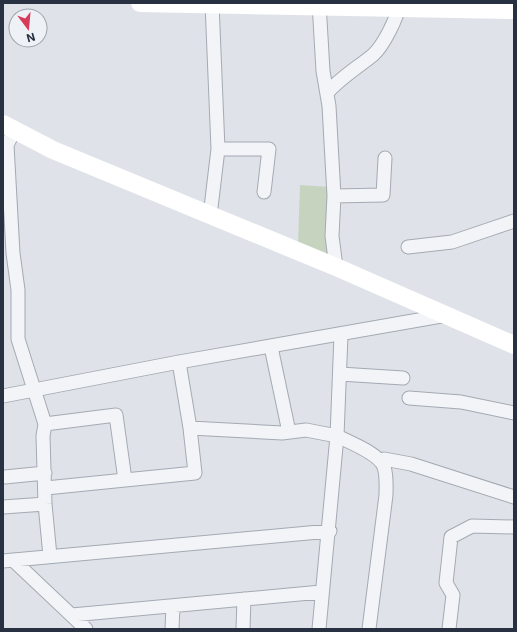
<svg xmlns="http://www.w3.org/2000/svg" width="517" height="632" viewBox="0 0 517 632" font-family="Inter,sans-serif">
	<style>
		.green { fill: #c5d3bf }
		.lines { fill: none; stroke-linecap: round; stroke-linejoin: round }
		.street-casing { stroke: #a4aab3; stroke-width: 15 }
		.street { stroke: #f2f4f7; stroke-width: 13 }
		.secondary { stroke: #fff; stroke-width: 18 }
	</style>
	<rect width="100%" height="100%" fill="#dfe3e9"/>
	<path class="green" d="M300 185 330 187 332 258 298 245Z"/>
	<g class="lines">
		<defs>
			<path id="street" d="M319 3 323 71 329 106 334 196 332 236 336 267
				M327 93C340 78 357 68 373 55 384 45 397 18 400 3
				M14 131 7 145 13 253 18 290V339L45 424 43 436 45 504 50 556
				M218 149H269L264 192
				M334 196 383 195 385 158
				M210 216 218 149 212 3
				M408 247 452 242 514 221
				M341 335 337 436C349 442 380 454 384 467 387 476 386 486 386 495L369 629
				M271 347 289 432
				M179 362 190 428
				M340 374 403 378
				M3 396 179 362 447 315
				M409 398 461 402 514 413
				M45 424 116 415 125 480 46 488
				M380 461 384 459 411 464 514 497
				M5 477 45 473
				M125 480 195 473 190 428 282 433 306 430 337 436 319 629
				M3 507 45 504
				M13 560 86 629
				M3 561 330 531
				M72 615 321 592
				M172 629 173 606
				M243 629 244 599
				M449 629 453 595 446 583 451 537 472 526 514 527"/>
		</defs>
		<use href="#street" class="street-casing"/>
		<use href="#street" class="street"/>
		<path class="secondary" d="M140 3 514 10
			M3 124 53 150 336 267 514 345"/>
	</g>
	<rect width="517" height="632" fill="none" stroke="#273141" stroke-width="8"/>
	<g transform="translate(28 28) rotate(164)"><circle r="19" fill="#eef2f6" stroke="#9ea5ae"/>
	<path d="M0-3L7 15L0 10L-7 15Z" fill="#d63b5a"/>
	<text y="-6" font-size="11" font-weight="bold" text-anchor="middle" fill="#273141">N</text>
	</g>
</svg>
